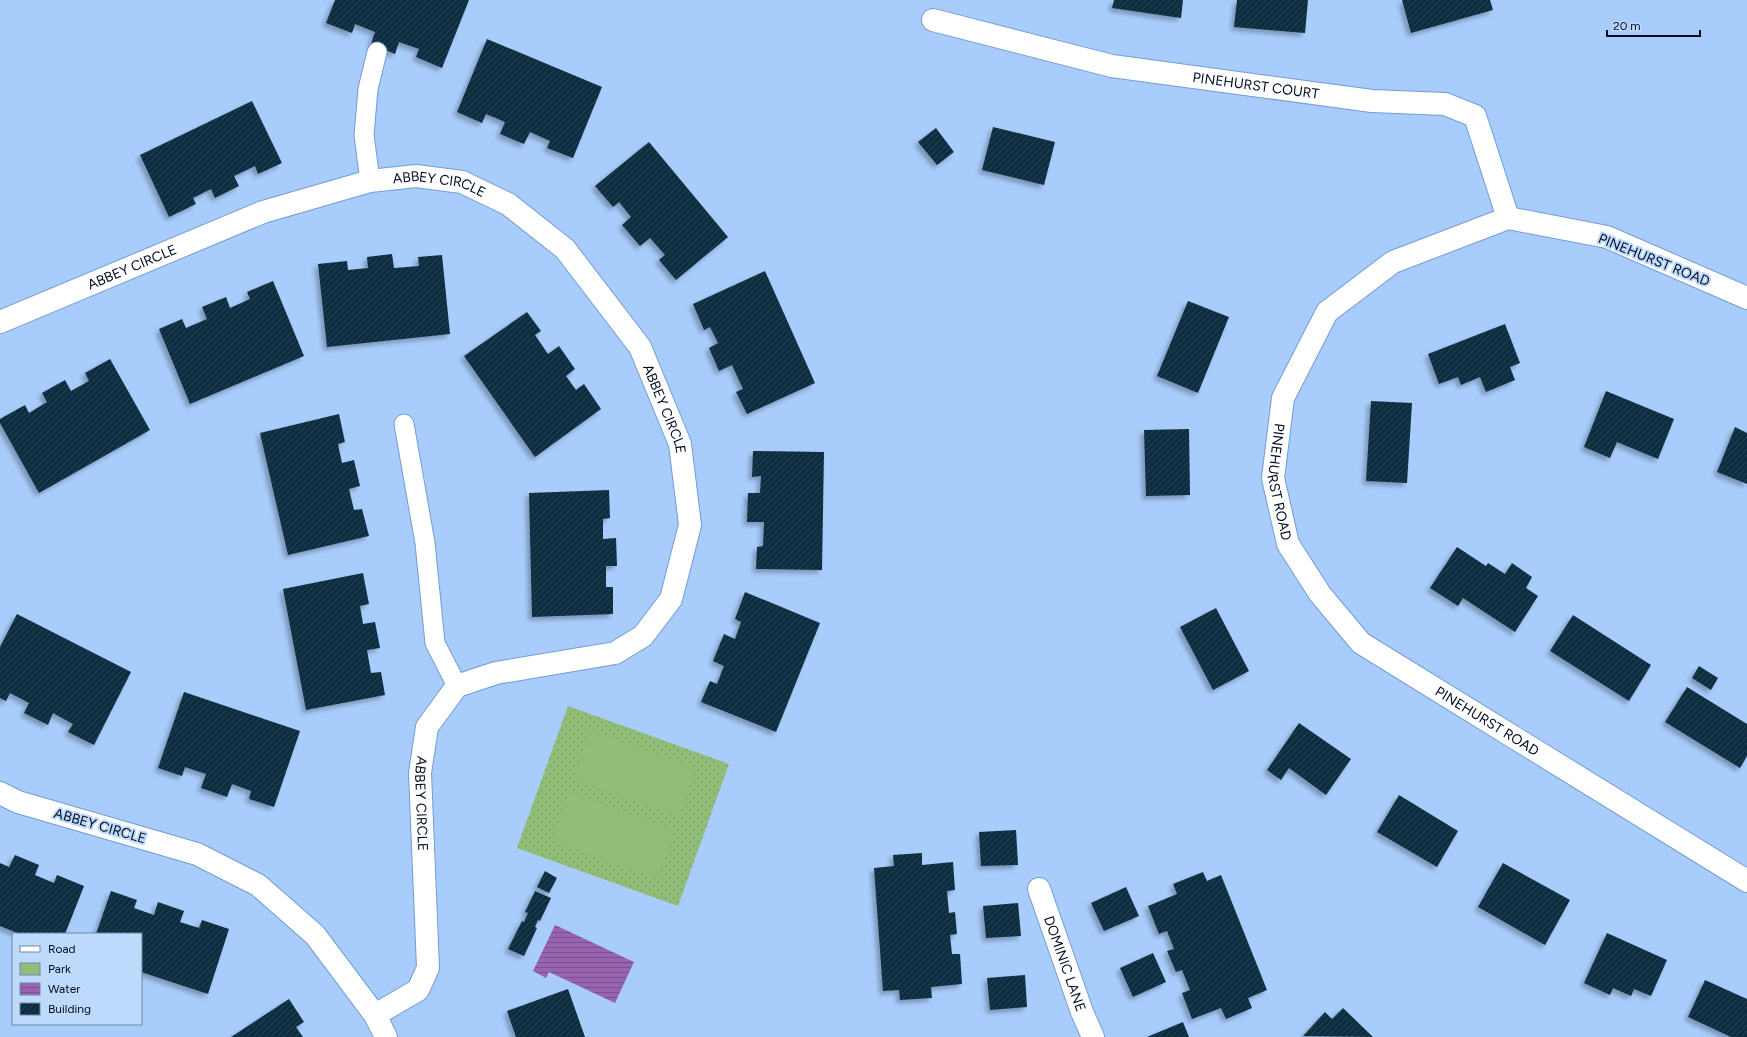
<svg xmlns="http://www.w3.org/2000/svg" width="1747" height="1037" viewBox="0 0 1747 1037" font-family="Figtree,sans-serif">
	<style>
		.green { fill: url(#green-dots) }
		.pitch { fill: #91bd78 }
		.water { fill: url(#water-rules) }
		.building { fill: url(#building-hatch); filter: url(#shadow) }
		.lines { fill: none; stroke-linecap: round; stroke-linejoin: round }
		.service-casing { stroke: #719dd5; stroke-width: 21 }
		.minor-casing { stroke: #719dd5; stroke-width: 24 }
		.service { stroke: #fff; stroke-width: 19 }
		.minor { stroke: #fff; stroke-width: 22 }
		.labels { text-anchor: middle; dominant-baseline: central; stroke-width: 4; stroke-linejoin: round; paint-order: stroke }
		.street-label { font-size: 14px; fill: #010c20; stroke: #bdd9fc }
	</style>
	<defs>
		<pattern id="green-dots" width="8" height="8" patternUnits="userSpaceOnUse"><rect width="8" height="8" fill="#91bd78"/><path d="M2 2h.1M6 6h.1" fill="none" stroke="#7ba168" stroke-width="1.8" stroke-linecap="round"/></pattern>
		<pattern id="water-rules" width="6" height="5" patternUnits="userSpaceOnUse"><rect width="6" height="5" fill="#9864af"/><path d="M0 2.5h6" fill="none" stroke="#7a518e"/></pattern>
		<pattern id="building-hatch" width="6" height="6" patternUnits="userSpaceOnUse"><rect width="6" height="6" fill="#0c2d3f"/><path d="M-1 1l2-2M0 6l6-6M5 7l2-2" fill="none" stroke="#254252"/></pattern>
		<filter id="shadow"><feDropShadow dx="-3.5" dy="3.5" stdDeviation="2" flood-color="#0004"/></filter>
	</defs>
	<rect width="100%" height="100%" fill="#a8ccfb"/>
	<path class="green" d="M568 706 729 764 678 906 517 848Z"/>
	<path class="pitch" d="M591 731 695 768 678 816 574 779Z
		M570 793 674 830 657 878 553 841Z"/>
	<path class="water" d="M555 925 634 962 615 1003 549 972 546 978 533 971Z"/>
	<path class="building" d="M335 0H469L442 68 416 57 419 49 399 42 395 54 371 44 375 32 355 24 352 33 326 23Z
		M1114 0H1183L1181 18 1112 8Z
		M1237 0H1308L1305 33 1234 27Z
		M1402 0H1490L1493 10 1411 33Z
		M487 39 602 87 573 158 547 148 550 141 530 132 524 144 500 134 505 122 486 114 482 123 457 112Z
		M252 101 282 163 258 174 255 166 234 176 239 186 215 198 211 189 193 198 196 204 169 217 140 155Z
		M993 127 1055 142 1044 185 982 170Z
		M936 128 954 152 937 165 918 142Z
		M649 142 728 237 676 280 659 260 665 255 650 238 640 246 622 225 631 217 619 202 613 207 595 186Z
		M392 254 394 268 419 266 418 257 442 255 450 334 327 347 318 264 347 261 348 270 368 268 367 257Z
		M765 271 815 383 747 414 736 392 743 389 732 365 719 371 709 348 718 343 710 327 704 330 693 304Z
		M273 281 304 356 190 404 159 329 182 319 186 328 207 319 202 307 226 297 230 308 250 299 247 292Z
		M1188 301 1229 317 1198 393 1157 376Z
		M527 312 541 331 535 335 548 354 559 346 575 369 566 376 576 390 584 384 601 409 535 457 464 356Z
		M1505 324 1520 363 1510 367 1515 380 1486 392 1480 377 1461 385 1458 377 1439 384 1428 354Z
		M110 359 150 430 39 493 0 423V419L25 405 29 413 47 402 42 393 65 380 71 391 89 381 85 373Z
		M1606 391 1674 419 1658 459 1617 442 1610 458 1584 447Z
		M1371 401 1412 403 1407 483 1366 481Z
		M339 414 345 442 338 444 342 463 354 460 360 486 349 489 354 510 362 509 369 536 288 555 260 433Z
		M1735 427 1747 433V484L1717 472Z
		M1189 429 1190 495 1146 496 1144 430Z
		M753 451 824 452 822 570 756 569 757 547 763 546 764 522H747L748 493H760L761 476 752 477Z
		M609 490 610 518 603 519V539L616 538 617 566H606V587H613V614L532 617 529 493Z
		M1457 547 1486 566 1488 563 1505 574 1512 563 1532 577 1526 588 1538 596 1515 632 1463 598 1458 606 1430 588Z
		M363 573 369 604 360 606 363 624 375 622 380 648 367 650 371 673 381 672 385 695 306 710 283 589Z
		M745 592 820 623 776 732 701 702 710 681 717 684 724 666 713 661 724 634 735 639 741 622 735 619Z
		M1216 608 1249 671 1213 690 1180 627Z
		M17 614 131 672 94 745 68 732 73 724 53 713 48 725 24 713 29 703 10 693 6 701 0 698V647Z
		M1573 615 1651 665 1629 701 1550 651Z
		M1699 666 1718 678 1711 690 1692 678Z
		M1687 687 1747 724V756L1740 768 1665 722Z
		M184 692 300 731 274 807 249 799 251 791 232 784 227 797 201 788 206 774 185 767 182 776 158 768Z
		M1299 723 1351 759 1326 795 1289 768 1281 780 1267 770Z
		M1399 795 1458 831 1437 867 1377 832Z
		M1016 830 1018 865 981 866 979 832Z
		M922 853V865L953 862 955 890 947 891 949 913 955 912 957 934 950 935 952 954H960L962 984 931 987 932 998 900 1000 899 990 883 991 874 868 894 866 893 855Z
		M15 855 39 865 35 875 54 883 57 875 84 886 65 934H20L0 926V863L9 867Z
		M1503 863 1570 900 1545 945 1478 907Z
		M545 871 557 878 549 893 537 887Z
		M1203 872 1207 881 1221 875 1267 990 1248 998 1252 1008 1226 1019 1221 1008 1192 1019 1182 993 1190 990 1182 970 1176 972 1167 951 1174 949 1167 931 1159 934 1148 906 1177 894 1173 884Z
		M1126 887 1139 916 1104 931 1091 903Z
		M111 891 137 900 134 908 154 915 158 902 184 911 180 922 199 928 202 920 229 929 208 994 141 972V934H96Z
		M535 891 551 898 540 921 538 920 535 927 537 928 524 956 508 949 522 921 524 922 528 913 525 912Z
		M1018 903 1021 936 986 938 983 906Z
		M1607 933 1667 960 1651 996 1634 989 1631 996 1613 988 1610 995 1584 983Z
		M1153 953 1166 982 1133 997 1120 968Z
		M1025 975 1027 1007 990 1010 987 978Z
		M1705 980 1747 999V1037H1731L1688 1017Z
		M568 989 585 1037H516L507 1011Z
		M289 999 304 1022 296 1027 303 1037H231Z
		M1343 1008 1373 1037 1303 1036 1325 1012 1332 1019Z
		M1183 1022 1189 1037H1147Z"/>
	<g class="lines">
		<defs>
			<path id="service" d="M370 181 364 135 368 89 377 52
				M404 424 425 543 435 643 457 686"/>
			<g id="minor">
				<path id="s1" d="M933 20 1112 66 1372 101 1445 104 1475 116 1508 218"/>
				<path id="s2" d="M1747 298 1607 237 1508 218 1393 262 1327 312 1283 398 1273 478 1288 544 1320 594 1361 643 1747 881"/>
				<path id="s3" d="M0 322 263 212 370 181 416 176 462 182 508 204 565 249 640 347 680 444 690 525 671 599 643 636 615 653 496 673 457 686 427 727 420 773 428 968 418 990 375 1015 315 935 258 885 197 854 18 802 0 793"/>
				<path id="s4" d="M1039 889 1082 1012 1093 1037"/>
				<path d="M375 1015 386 1037"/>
			</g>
		</defs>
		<use href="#service" class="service-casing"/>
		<use href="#minor" class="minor-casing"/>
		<use href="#service" class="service"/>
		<use href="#minor" class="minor"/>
	</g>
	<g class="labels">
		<g class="street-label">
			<text stroke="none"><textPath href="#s1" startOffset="330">PINEHURST COURT</textPath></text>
			<text stroke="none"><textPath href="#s3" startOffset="467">ABBEY CIRCLE</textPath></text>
			<text transform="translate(1654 260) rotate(22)">PINEHURST ROAD</text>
			<text stroke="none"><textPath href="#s3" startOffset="143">ABBEY CIRCLE</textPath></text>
			<text stroke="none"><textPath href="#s3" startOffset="803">ABBEY CIRCLE</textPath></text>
			<text stroke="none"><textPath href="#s2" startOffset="641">PINEHURST ROAD</textPath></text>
			<text stroke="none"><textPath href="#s2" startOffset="976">PINEHURST ROAD</textPath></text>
			<text stroke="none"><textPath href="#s3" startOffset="1368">ABBEY CIRCLE</textPath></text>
			<text transform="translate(100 826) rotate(16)">ABBEY CIRCLE</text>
			<text stroke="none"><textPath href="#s4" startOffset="79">DOMINIC LANE</textPath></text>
		</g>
	</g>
	<rect x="12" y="933" width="130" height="92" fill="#bdd9fc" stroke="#7287a4"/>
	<rect x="20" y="946" width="20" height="6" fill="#ffffff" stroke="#7287a4"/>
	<text x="48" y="953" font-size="12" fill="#010c20">Road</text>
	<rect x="20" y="963" width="20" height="12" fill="#91bd78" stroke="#7287a4"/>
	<text x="48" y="973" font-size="12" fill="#010c20">Park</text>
	<rect x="20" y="983" width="20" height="12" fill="url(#water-rules)" stroke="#7287a4"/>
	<text x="48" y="993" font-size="12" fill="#010c20">Water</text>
	<rect x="20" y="1003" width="20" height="12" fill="url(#building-hatch)" stroke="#7287a4"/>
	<text x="48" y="1013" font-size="12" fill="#010c20">Building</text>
	<path d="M1607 30v6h93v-6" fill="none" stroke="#010c20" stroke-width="2"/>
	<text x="1613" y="30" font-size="12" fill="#010c20" stroke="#bdd9fc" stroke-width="3" paint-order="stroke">20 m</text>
</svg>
